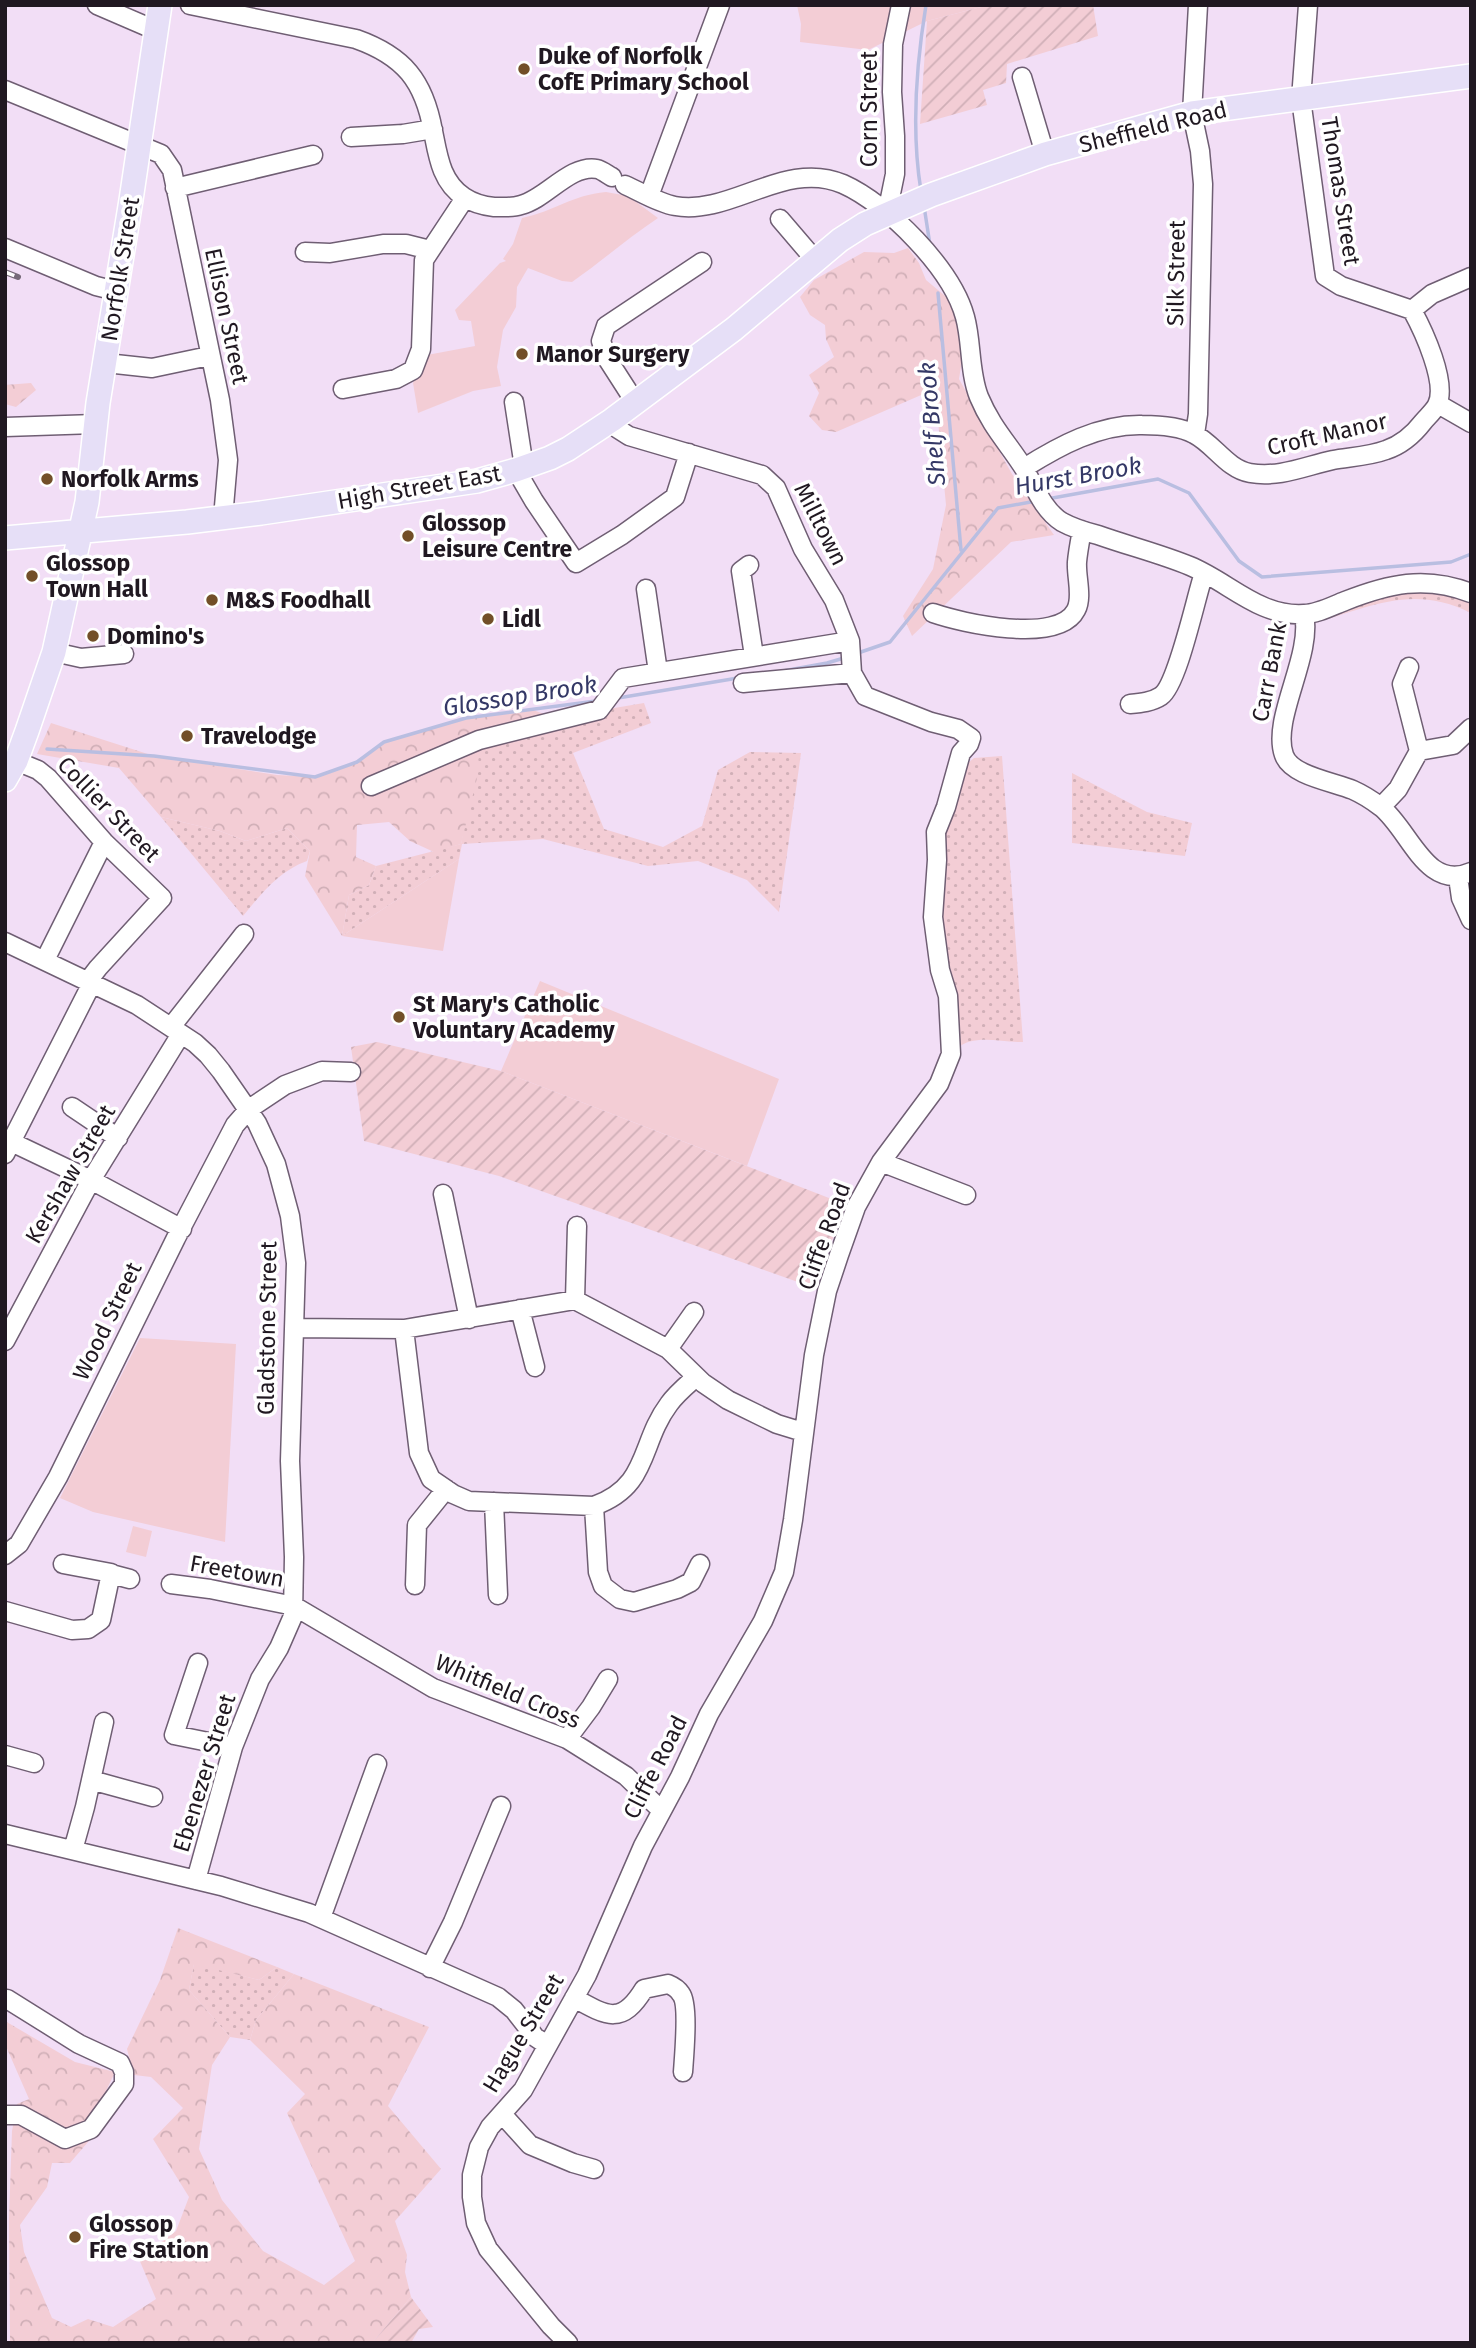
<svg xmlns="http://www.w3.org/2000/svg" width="1476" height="2348" viewBox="0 0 1476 2348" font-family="'Fira Sans',sans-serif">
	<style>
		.grass { fill: url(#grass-dots) }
		.forest { fill: url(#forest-crowns) }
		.park { fill: #f3cdd5 }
		.garden { fill: url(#garden-furrows) }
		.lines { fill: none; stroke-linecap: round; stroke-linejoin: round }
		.stream { stroke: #b9bee1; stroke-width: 3.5 }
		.minor-casing { stroke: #6f5e73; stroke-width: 21 }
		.major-casing { stroke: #fff; stroke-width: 26 }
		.minor { stroke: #fff; stroke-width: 18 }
		.major { stroke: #e6dff7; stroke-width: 23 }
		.rail-casing { stroke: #776a79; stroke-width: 6 }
		.rail { stroke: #fff; stroke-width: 3.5; stroke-dasharray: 10; stroke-linecap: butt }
		.poi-dot { fill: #724f28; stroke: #fff; stroke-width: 2.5 }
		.labels { text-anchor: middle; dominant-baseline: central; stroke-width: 7; stroke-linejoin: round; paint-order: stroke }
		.poi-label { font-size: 23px; font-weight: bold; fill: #201821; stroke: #fff; text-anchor: start }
		.street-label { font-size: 23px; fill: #201821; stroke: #fff }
		.water-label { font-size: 24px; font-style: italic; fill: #343866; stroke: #fff }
	</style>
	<defs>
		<pattern id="grass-dots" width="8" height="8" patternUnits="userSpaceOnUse" patternTransform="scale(1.75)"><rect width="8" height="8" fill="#f3cdd5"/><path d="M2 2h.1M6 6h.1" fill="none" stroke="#d0afb7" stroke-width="1.8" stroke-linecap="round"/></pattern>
		<pattern id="forest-crowns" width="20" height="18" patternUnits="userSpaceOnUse" patternTransform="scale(1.75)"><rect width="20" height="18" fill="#f3cdd5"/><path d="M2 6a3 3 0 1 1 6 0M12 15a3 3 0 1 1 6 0" fill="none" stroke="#d0afb7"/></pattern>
		<pattern id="garden-furrows" width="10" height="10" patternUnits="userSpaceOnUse" patternTransform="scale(1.75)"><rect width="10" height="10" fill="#f3cdd5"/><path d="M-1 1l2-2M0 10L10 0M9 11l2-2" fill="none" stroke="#d0afb7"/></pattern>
	</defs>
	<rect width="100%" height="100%" fill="#f2def6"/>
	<path class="grass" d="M1393 584 1471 593V613C1409 582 1366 610 1306 625L1315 612Z
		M644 703 651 723 573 753 604 829 663 847 702 826 718 770 750 752 801 753 779 912 747 880 698 861 648 866 543 839 462 844 459 859 342 936 349 895 369 885 376 866 461 844 479 740 555 718Z
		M1002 756 1023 1042C1000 1043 975 1033 956 1049L941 934 943 835 968 763 974 758Z
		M1072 773 1147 812 1192 823 1185 856 1072 843Z
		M161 817 220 831 246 841 287 828 310 851 307 861C279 871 262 893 243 916Z
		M194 1963 259 1980 277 1967 294 1974 256 2020 250 2040 230 2037 189 1990Z"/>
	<path class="forest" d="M908 248 919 263 926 280 950 300 963 327V354L959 379 1012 474 1054 535 1011 542 912 636 903 616 933 569 946 505 935 389 836 432 822 430 809 416 819 393 809 375 834 357 826 339 825 325 810 315 800 297 814 280 864 252 894 253Z
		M31 383 36 390 16 407 5 404V385Z
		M533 710 555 718 479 740 478 774 461 844 434 852 410 841 389 822 357 825 356 857 376 866 369 885 349 895 342 936 305 876 310 851 287 828 246 841 220 831 161 817 119 768 37 754 51 723 154 756 277 775 315 777 357 762 384 742 466 718Z
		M178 1928 277 1967 259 1980 194 1964 189 1990 230 2037 212 2065 199 2149 222 2200 263 2251 324 2285 355 2261 287 2113 305 2094 250 2040 256 2020 294 1974 429 2027 388 2106 441 2169 395 2221 407 2255 405 2272 411 2297 372 2343H10L9 2218 12 2131 17 2104 29 2099 5 2044V2021L75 2062 115 2072 97 2110 94 2135 70 2163H52L47 2187 20 2225 24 2252 52 2318 71 2327 88 2319 113 2327 156 2299 139 2259 176 2231 189 2197 153 2139 183 2108 151 2077 134 2075 127 2049 160 1980Z"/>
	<path class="park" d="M797 5H989L927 21 868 50 800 42 801 24Z
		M606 192 628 196 658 218C628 238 602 261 572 282L562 281 528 268 517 287 516 307 503 330 497 367 501 386 473 391 418 413 413 383 427 355 475 346 471 321 459 320 455 310 500 263 506 261 503 259 513 244 522 218C555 211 572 195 606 192Z
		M459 859 443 951 342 936Z
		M540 981 779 1079 747 1166 501 1071Z
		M140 1338 236 1344 225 1542 93 1512 60 1498Z
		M133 1526 152 1531 146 1557 126 1552Z"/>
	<path class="garden" d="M989 5H1093L1098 36 1007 64 1006 83 983 90 987 105 920 124 927 21Z
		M377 1042 501 1071 847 1205 812 1287 499 1176 364 1141 351 1047Z
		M411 2297 433 2327 419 2329 411 2343H372Z"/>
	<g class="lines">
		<path class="stream" d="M921 191C911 130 916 66 926 5
			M924 206 930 245
			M938 293 961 550
			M1047 499 1158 479 1189 493 1239 561 1262 577 1451 562 1471 554
			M858 653 890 642 998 508 1036 501
			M783 671 827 663 844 658
			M618 698 738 678
			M47 749 154 756 315 777 357 762 384 742 466 718 596 701"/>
		<defs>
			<path id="minor" d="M97 5 155 30
				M190 5 356 39C404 56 424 81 433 131 438 156 441 182 464 197 473 203 484 206 494 207 503 207 512 208 521 205 546 199 570 164 597 169 602 170 608 175 612 177
				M1022 77 1045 154
				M5 90 161 154 172 170 220 400 228 460 223 518
				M351 137 403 134 433 129
				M625 185C641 192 658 203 675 206 731 216 785 159 843 184 888 204 952 269 965 317 972 342 969 372 979 397 992 428 1008 443 1025 470 1035 488 1044 511 1062 522 1073 528 1086 532 1098 535 1129 546 1161 554 1190 566 1229 582 1259 617 1304 614 1317 614 1332 606 1345 601 1388 584 1425 575 1471 593
				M175 188 313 155
				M649 196 720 5
				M887 213 895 174V136L892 92 893 44 901 5
				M780 219 816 261
				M5 248 96 286 116 291
				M305 252 330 253 383 244H406L430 250
				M1412 310 1432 294 1471 277
				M106 363 152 368 209 356
				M343 389 396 379 413 370 421 349 424 260 465 198
				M514 402 524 467
				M635 402 608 360 601 341 606 326 702 262
				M1438 404 1471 423
				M5 427 95 424
				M1195 434 1198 414 1203 184 1200 151 1192 113 1198 5
				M1024 468C1059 446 1099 424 1142 425 1159 425 1179 426 1194 434 1214 444 1227 469 1250 473 1280 478 1305 466 1333 460 1350 457 1370 456 1386 450 1401 445 1413 435 1423 422 1427 417 1434 411 1437 405 1448 383 1423 330 1412 310L1341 286 1325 276 1301 99 1308 5
				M516 470 534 501 576 563 622 535 675 497 689 453
				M749 565 741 571 754 656
				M646 589 658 672
				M933 613C962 623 1058 645 1076 610 1083 597 1076 577 1077 562 1078 551 1080 541 1082 530
				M1304 614C1313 656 1271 719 1284 755 1291 776 1335 782 1353 790 1362 794 1373 801 1381 807 1410 830 1426 892 1471 872
				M54 652 81 658 124 654
				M1409 667 1402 684 1419 751
				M743 683 852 673
				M1130 704C1141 703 1152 702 1161 696 1178 684 1196 596 1204 573
				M16 761 38 770 48 778 104 842 162 898 98 968 88 981
				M371 786 479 740 599 710 623 678 850 641
				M1381 807 1398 789 1419 751 1453 745 1471 728
				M1458 877 1461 898 1471 920
				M5 942 137 1005 195 1043 208 1055 221 1071 257 1123 276 1164 290 1216 296 1263 290 1461 294 1557 293 1616 279 1648 260 1679 233 1747 196 1880
				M45 960 104 842
				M171 1027 244 934
				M72 1107 118 1138
				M5 1139 91 1180 182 1229
				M5 1154 92 983
				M881 1162 966 1195
				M443 1194 469 1319
				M575 1300 577 1226
				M520 1309 535 1367
				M295 1328 404 1329 575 1300 668 1349 703 1383 728 1400 777 1424 803 1432
				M404 1329 419 1453 431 1479 453 1494 469 1501 594 1506C650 1486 639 1444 669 1404 676 1394 687 1385 696 1377
				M5 1341 91 1180 181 1034
				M668 1349 694 1312
				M494 1502 498 1595
				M594 1506 598 1572 603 1586 620 1599 634 1602 677 1589 691 1582 700 1564
				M5 1555 19 1544 58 1477 176 1238 235 1125 249 1109 285 1085 322 1071 351 1072
				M111 1574 130 1579
				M171 1584 210 1589 294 1606 433 1688 567 1739 626 1776 661 1810
				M415 1585 417 1525 446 1489
				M5 1611 72 1630 88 1629 101 1620 111 1573 63 1564
				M198 1663 174 1735 233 1747
				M567 1739 591 1707 608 1679
				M5 1755 34 1763
				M91 1780 153 1797
				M5 1834 221 1886 309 1913 498 1997 514 2010 535 2037 547 2045
				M73 1850 85 1807 104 1722
				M321 1918 377 1764
				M430 1968 453 1922 501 1806
				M574 1998C608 2017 622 2025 644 1989L668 1984C673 1986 678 1989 681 1994 689 2004 684 2057 683 2072
				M502 2114 530 2145 573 2163 594 2169
				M5 2115H21L65 2139 91 2129 124 2084V2072L120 2063 79 2044 7 1999
				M568 2343 551 2326 488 2249 476 2223 472 2197V2175L479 2147 490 2127 523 2090 587 1975 643 1846 680 1777 709 1714 763 1621 784 1572 793 1520 814 1355 827 1291 839 1255 856 1207 881 1162 939 1084 951 1054 948 996 940 970 933 917 937 860 936 832 946 807 961 753 969 744 971 738 958 729 931 722 865 696 852 673 850 641 834 600 803 549 776 488 762 475 629 436 618 429 612 420"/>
			<path id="major" d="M5 538 187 522 261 513 477 481 516 470 550 458 568 449 612 420 734 329 840 240 865 224 931 195 1045 154 1192 113 1471 76
				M5 780 16 761 27 731 54 652 87 502 98 403 131 200 160 5"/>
		</defs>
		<use href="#minor" class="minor-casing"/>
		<use href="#major" class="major-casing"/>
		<use href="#minor" class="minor"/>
		<use href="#major" class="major"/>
		<defs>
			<path id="rail" d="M5 272 18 277"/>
		</defs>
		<use href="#rail" class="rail-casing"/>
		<use href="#rail" class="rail"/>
	</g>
	<g class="poi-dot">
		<circle cx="524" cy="69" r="7"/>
		<circle cx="522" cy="354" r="7"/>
		<circle cx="47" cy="479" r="7"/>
		<circle cx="408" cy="536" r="7"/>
		<circle cx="32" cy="576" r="7"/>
		<circle cx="212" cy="600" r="7"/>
		<circle cx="488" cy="619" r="7"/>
		<circle cx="93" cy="636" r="7"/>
		<circle cx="187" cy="736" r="7"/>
		<circle cx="399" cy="1017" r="7"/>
		<circle cx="75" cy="2237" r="7"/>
	</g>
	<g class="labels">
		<g class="poi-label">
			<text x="538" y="56">Duke of Norfolk<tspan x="538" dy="26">CofE Primary School</tspan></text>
			<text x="536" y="354">Manor Surgery</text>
			<text x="61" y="479">Norfolk Arms</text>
			<text x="422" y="523">Glossop<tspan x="422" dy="26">Leisure Centre</tspan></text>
			<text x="46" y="563">Glossop<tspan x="46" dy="26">Town Hall</tspan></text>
			<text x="226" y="600">M&amp;S Foodhall</text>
			<text x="502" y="619">Lidl</text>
			<text x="107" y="636">Domino's</text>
			<text x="201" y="736">Travelodge</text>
			<text x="413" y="1004">St Mary's Catholic<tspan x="413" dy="26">Voluntary Academy</tspan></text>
			<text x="89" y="2224">Glossop<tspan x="89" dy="26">Fire Station</tspan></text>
		</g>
		<g class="street-label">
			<text transform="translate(869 109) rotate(-90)">Corn Street</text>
			<text transform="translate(1153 127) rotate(-14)">Sheffield Road</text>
			<text transform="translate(1341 191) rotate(81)">Thomas Street</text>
			<text transform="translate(120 269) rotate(-81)">Norfolk Street</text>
			<text transform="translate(1176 273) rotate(-89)">Silk Street</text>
			<text transform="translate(227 316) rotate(78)">Ellison Street</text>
			<text transform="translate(1327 434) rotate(-13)">Croft Manor</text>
			<text transform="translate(419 487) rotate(-10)">High Street East</text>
			<text transform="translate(821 524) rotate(63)">Milltown</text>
			<text transform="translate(1269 672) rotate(-79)">Carr Bank</text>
			<text transform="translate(109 809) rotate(46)">Collier Street</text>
			<text transform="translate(70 1174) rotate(-60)">Kershaw Street</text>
			<text transform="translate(824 1236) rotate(-70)">Cliffe Road</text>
			<text transform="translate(107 1321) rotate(-64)">Wood Street</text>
			<text transform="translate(267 1328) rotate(-89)">Gladstone Street</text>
			<text transform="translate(237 1571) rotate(10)">Freetown</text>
			<text transform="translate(508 1691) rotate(23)">Whitfield Cross</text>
			<text transform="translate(655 1767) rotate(-63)">Cliffe Road</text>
			<text transform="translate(204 1773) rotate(-73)">Ebenezer Street</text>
			<text transform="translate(523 2033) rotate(-59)">Hague Street</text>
		</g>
		<g class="water-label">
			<text transform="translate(932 424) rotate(-95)">Shelf Brook</text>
			<text transform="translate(1078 476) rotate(-10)">Hurst Brook</text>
			<text transform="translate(520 696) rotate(-9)">Glossop Brook</text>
		</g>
	</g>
	<rect width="1476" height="2348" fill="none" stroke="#201821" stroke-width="14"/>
</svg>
